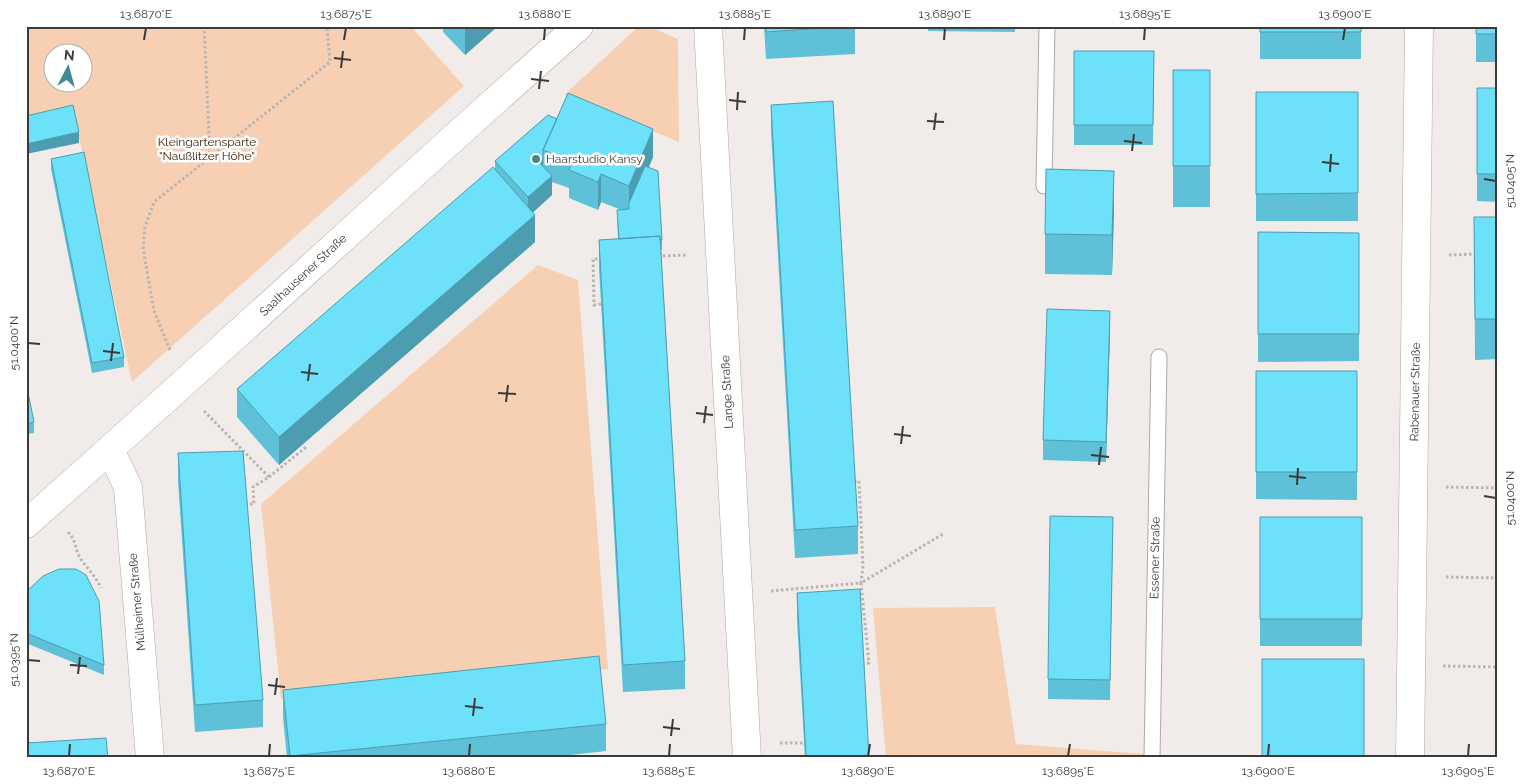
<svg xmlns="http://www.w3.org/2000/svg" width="1524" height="784" viewBox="0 0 1524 784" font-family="Raleway,sans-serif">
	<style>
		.green { fill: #f7d0b4; fill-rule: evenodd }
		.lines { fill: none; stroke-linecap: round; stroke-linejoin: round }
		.service-casing { stroke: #ada9a6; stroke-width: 17 }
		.minor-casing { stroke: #ada9a6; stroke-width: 29 }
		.tertiary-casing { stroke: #ada9a6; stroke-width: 29 }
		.path { stroke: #b9b5b2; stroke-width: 3; stroke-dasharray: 2.5 2.5; stroke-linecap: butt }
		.service { stroke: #fff; stroke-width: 15 }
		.minor { stroke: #fff; stroke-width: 28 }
		.tertiary { stroke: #fff; stroke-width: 28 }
		.wall { fill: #5ec1d7 }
		.shaded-wall { fill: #4c9daf }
		.building { fill: #6de0fa; stroke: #4c9daf }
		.ticks { fill: none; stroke: #3c3a39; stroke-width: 2 }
		.poi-dot { fill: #448897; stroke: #fff; stroke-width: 2 }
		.labels { text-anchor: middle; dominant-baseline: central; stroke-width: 5; stroke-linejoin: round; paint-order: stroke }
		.park-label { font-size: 12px; fill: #40240c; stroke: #fff }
		.poi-label { font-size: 12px; fill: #3c3a39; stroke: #fff; text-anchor: start }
		.street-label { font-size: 12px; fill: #3c3a39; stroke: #fff }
		.neatline { fill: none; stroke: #3c3a39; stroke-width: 2 }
		.ticks-label { font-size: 12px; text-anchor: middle; fill: #3c3a39 }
	</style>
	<rect width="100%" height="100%" fill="#f1ece9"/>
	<path class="green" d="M26 26H414V30L464 86 132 382 73 109 26 118ZM52 52H82V82H52Z
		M639 26H648L678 39 679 142 564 95Z
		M538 265 578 280 608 669 281 699 261 504Z
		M995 607 1016 744 1143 754V758H886L873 608Z"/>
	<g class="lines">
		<defs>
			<path id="service" d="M1044 186 1047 26
				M1152 758 1159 357"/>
			<path id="minor" d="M708 26 747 758
				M110 450 128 487 150 758
				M1410 758 1419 26"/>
			<path id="tertiary" d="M26 524C212 360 393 190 579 26"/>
		</defs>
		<use href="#service" class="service-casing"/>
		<use href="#minor" class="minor-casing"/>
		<use href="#tertiary" class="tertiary-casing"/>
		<path class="path" d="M204 26 210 155
			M1449 255 1478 254
			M658 256 687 255
			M601 304 594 305 593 259H602
			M170 350 154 311 143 248 145 227 154 202 330 62 327 26
			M204 411 269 477 253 487 254 504H246
			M269 477 305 448 303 445
			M1446 487 1498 488
			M68 532C75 539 75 546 78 554 83 565 95 574 101 588
			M1446 577 1498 578
			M771 591 861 583 863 567 859 481H853
			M862 664 869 663 861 583 943 534
			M1443 666 1498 667
			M780 743H804"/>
		<use href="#service" class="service"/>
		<use href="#minor" class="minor"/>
		<use href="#tertiary" class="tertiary"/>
	</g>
	<path class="wall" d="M443 26H498L465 55 443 32Z
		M764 26H855V54L766 59Z
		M928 26H1015V32L928 31Z
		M1260 26H1361V59H1260Z
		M1476 26H1498V62H1476Z
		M1074 51H1154L1153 145H1074Z
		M1173 70H1210V207H1173Z
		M1477 88H1498V202L1477 201Z
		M1256 92H1358V221H1256Z
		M771 105 858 526V554L795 558 771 132Z
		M548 115 653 157 649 167 662 240V250H661L685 661V689L623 692 599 268V240L618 239 617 210 619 209 601 202 598 210 569 198V188L552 182V195L533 212 535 242 279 465 237 417V389L495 169V161Z
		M51 159 124 357V367L92 373 51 169Z
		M1114 211 1112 275 1045 274V234Z
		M1474 217H1498V359L1475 360Z
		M1258 232 1359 233V361L1258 362Z
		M1110 331 1106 462 1043 460V440Z
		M1256 371H1357V500L1256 499Z
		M26 383 34 422V433L26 434Z
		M178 453 263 700V727L195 732 178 481Z
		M1113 517 1110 700 1048 699V679Z
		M1260 517H1362V646H1260Z
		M26 592 104 665V675L26 643Z
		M797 593 869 758H805L797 621Z
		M283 690 606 724V751L544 758H287L283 718Z"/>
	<path class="shaded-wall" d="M467 26H498L465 55V27Z
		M653 129V157L629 213V186Z
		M79 132V143L26 154V144Z
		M543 158V178L539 162Z
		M1114 171V211L1112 275V235Z
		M601 174V202L598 210V182Z
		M552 176V195L528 217V197Z
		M535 215V242L279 465V437Z
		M1110 311V331L1106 462V442Z"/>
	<path class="building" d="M766 26H851L766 32Z
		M1260 26H1361V32H1260Z
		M1476 26H1498V34H1476Z
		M1074 51H1154L1153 125H1074Z
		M1173 70H1210V166H1173Z
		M1477 88H1498V174H1477Z
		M1256 92H1358V193L1256 194Z
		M568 93 653 129 629 186 601 174 598 182 569 170 572 162 543 150Z
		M833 101 858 526 795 530 771 105Z
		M73 105 79 132 26 144V116Z
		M548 115 557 119 543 150V158L539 162 552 176 528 197 495 161Z
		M84 152 124 357 92 363 51 159Z
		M645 166 658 171 662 240H660V236L619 239 617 210 629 209V203Z
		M493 167 535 215 279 437 237 389Z
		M1046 169 1114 171 1112 235 1045 234Z
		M1474 217H1498V319H1475Z
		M1258 232 1359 233V334H1258Z
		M660 236 685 661 623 665 599 240Z
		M1047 309 1110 311 1106 442 1043 440Z
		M1256 371H1357V472H1256Z
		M26 383 34 422 26 424Z
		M243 451 263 700 195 705 178 453Z
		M1050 516 1113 517 1110 680 1048 679Z
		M1260 517H1362V619H1260Z
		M59 569H76L86 575 99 601 104 665 26 633V592L43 576Z
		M860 589 869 758H806L797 593Z
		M599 656 606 724 290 756 283 690Z
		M1262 659H1364V758H1262Z
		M106 738 108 758H26V743Z"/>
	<path class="ticks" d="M144 40 146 28M344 40 346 28M544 40 545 28M744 40 745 28M944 40 945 28M1144 40 1145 28M1343 40 1345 28M334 58 351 60M341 68 343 51M531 79 549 81M539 89 541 71M729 100 746 102M737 110 738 92M927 121 944 122M934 130 936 113M1124 141 1142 143M1132 151 1134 134M1322 162 1339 164M1330 172 1331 154M1484 179 1496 181M28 343 40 344M103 351 120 353M111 361 113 343M301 372 318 374M308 381 310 364M498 393 516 394M506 402 508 385M696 413 713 415M704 423 706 406M894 434 911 436M901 444 903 426M1091 455 1109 457M1099 465 1101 447M1289 476 1306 478M1297 485 1298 468M1484 496 1496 498M28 660 40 661M70 665 87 666M78 674 80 657M268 685 285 687M275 695 277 678M465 706 483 708M473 716 475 698M663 727 680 729M671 736 673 719M69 756 70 744M269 756 270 744M469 756 470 744M669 756 670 744M868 756 870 744M1068 756 1070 744M1268 756 1269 744M1468 756 1469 744"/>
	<circle class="poi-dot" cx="536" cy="159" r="5"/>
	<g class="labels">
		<g class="park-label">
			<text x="207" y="142">Kleingartensparte<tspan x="207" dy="14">"Naußlitzer Höhe"</tspan></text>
		</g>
		<g class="poi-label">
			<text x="546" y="159">Haarstudio Kansy</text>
		</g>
		<g class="street-label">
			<text transform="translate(303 275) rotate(-43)">Saalhausener Straße</text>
			<text transform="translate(727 392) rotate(-93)">Lange Straße</text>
			<text transform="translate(1415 392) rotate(-89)">Rabenauer Straße</text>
			<text transform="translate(1155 558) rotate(-89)">Essener Straße</text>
			<text transform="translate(137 602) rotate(-95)">Mülheimer Straße</text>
		</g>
	</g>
	<rect width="1524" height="784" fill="none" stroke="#ffffff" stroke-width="55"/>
	<g transform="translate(68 68) rotate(6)"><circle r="24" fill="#ffffff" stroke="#b1b0b0"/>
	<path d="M0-4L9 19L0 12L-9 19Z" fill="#448897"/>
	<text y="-8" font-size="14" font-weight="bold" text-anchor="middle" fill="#3c3a39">N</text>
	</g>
	<rect x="28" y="28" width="1468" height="728" class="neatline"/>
	<g class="ticks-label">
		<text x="146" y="18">13.6870°E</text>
		<text x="346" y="18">13.6875°E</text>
		<text x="545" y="18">13.6880°E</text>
		<text x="745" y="18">13.6885°E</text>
		<text x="945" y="18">13.6890°E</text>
		<text x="1145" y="18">13.6895°E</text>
		<text x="1345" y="18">13.6900°E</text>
		<text transform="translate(1510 181) rotate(-90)" y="4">51.0405°N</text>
		<text transform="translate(14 343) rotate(-90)" y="4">51.0400°N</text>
		<text transform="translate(1510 498) rotate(-90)" y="4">51.0400°N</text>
		<text transform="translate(14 660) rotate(-90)" y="4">51.0395°N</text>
		<text x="69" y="775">13.6870°E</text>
		<text x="269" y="775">13.6875°E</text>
		<text x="469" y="775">13.6880°E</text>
		<text x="669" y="775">13.6885°E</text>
		<text x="868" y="775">13.6890°E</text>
		<text x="1068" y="775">13.6895°E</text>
		<text x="1268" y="775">13.6900°E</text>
		<text x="1468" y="775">13.6905°E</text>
	</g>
</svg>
